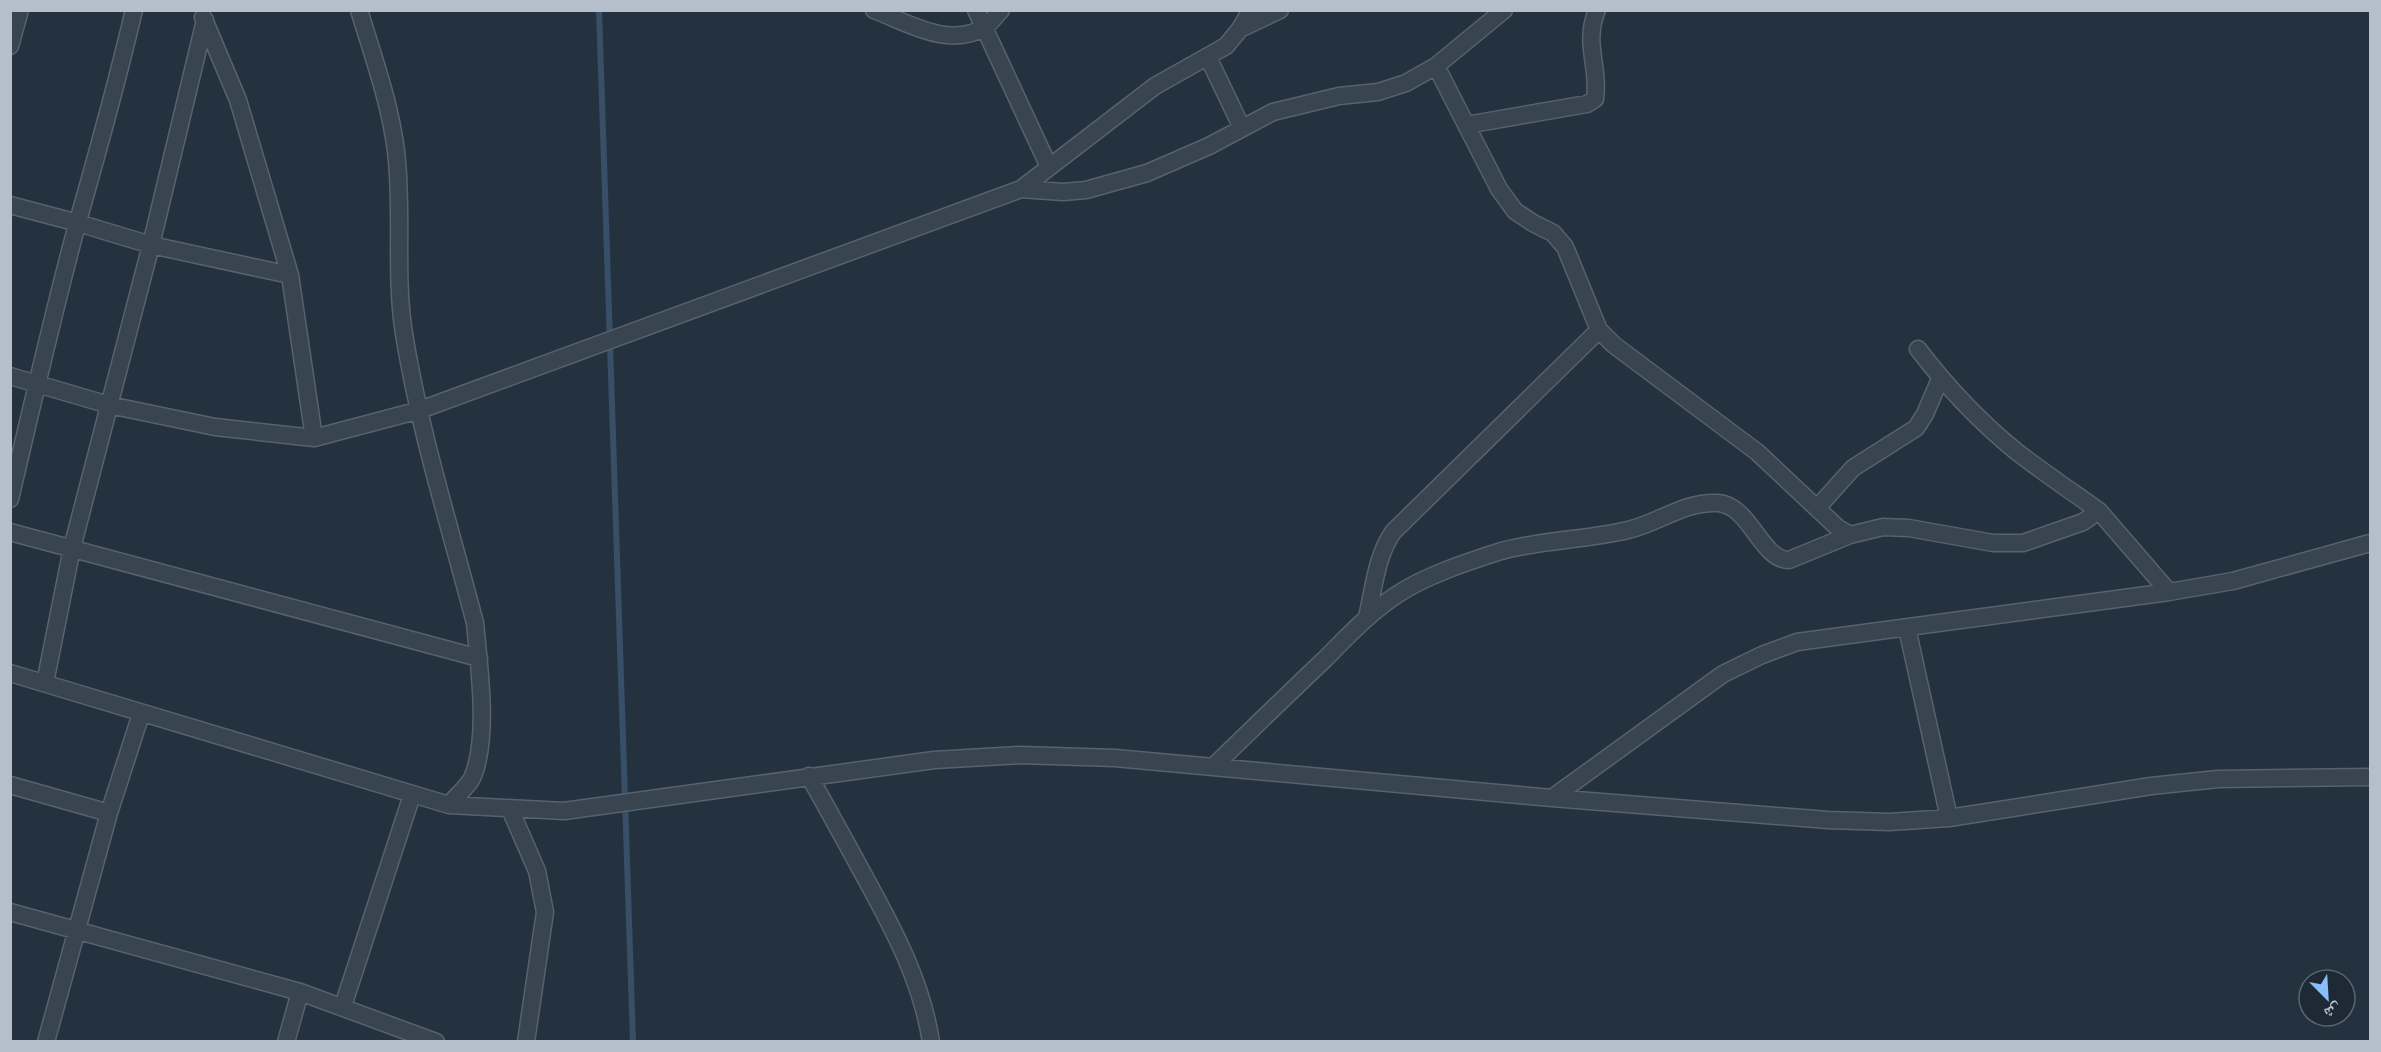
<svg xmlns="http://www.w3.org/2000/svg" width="2381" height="1052" viewBox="0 0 2381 1052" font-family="Mulish,'Noto Naskh Arabic',sans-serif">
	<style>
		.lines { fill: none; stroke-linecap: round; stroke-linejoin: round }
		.stream { stroke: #384f68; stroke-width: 6 }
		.minor-casing { stroke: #56626e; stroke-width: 19 }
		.minor { stroke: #384450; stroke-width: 16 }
	</style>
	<rect width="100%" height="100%" fill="#243240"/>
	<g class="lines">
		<path class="stream" d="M599 10 633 1042"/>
		<defs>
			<path id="minor" d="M359 10C373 56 390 103 396 151 403 209 395 269 403 327 418 426 450 527 475 623 479 666 489 736 473 776 469 786 456 796 449 805
				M874 10C908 23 950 49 985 27 991 23 996 15 1001 10
				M976 10 1049 167
				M203 17 238 100 290 275 314 438
				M1240 29 1280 10
				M10 46 20 10
				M1208 57 1242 128
				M1436 66 1499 189 1515 211 1533 223 1553 233 1565 247 1599 330 1614 345 1757 452 1838 528 1850 535
				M1466 125 1587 104 1595 99C1600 67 1583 44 1597 10
				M1021 189 1063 192 1086 190 1147 173 1209 146 1273 112 1339 96 1378 92 1406 83 1436 66 1504 10
				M10 205 78 223 151 245 290 275
				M1918 349C1947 387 1980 422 2017 452 2043 472 2071 491 2099 511
				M10 376 109 405 215 427 314 438 420 410 1021 189 1155 86 1226 46 1240 29 1251 10
				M10 499C32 406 53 313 78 221 98 151 117 82 134 10
				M1817 508 1853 468 1916 428 1925 414 1940 379
				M10 532 479 658
				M1367 617C1374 588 1376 557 1393 532L1599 330
				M1907 628 1949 818
				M10 673 449 805 564 811 934 760 1020 755 1115 758 1552 798 1828 820 1889 822 1949 818 2151 786 2218 779 2370 777
				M45 683 72 548 151 245 205 20
				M1213 767C1250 731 1287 695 1324 660 1347 637 1370 612 1398 594 1425 576 1467 562 1498 552 1538 540 1587 540 1628 530 1659 523 1684 501 1718 503 1750 505 1761 560 1789 560L1850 535 1883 527 1909 528 1993 543H2023L2083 522 2099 511 2169 592
				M809 776C829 811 848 846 867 881 895 932 922 983 931 1042
				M10 785 109 813
				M1552 798 1723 674 1762 655 1797 642 2169 592 2233 581 2370 543
				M510 809 537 871 545 912 526 1042
				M10 912 300 992 436 1042
				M343 1006 412 795
				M46 1042 109 813 141 714
				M286 1042 300 992"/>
		</defs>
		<use href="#minor" class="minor-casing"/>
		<use href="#minor" class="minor"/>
	</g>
	<rect width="2381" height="1052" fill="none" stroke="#b5bfcb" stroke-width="24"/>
	<g transform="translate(2327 998) rotate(156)"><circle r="28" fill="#1d2935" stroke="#5a6571" stroke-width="1.5"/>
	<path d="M0-4.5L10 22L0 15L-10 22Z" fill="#89befb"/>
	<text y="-9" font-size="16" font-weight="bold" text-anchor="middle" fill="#b5bfcb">ش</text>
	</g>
</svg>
